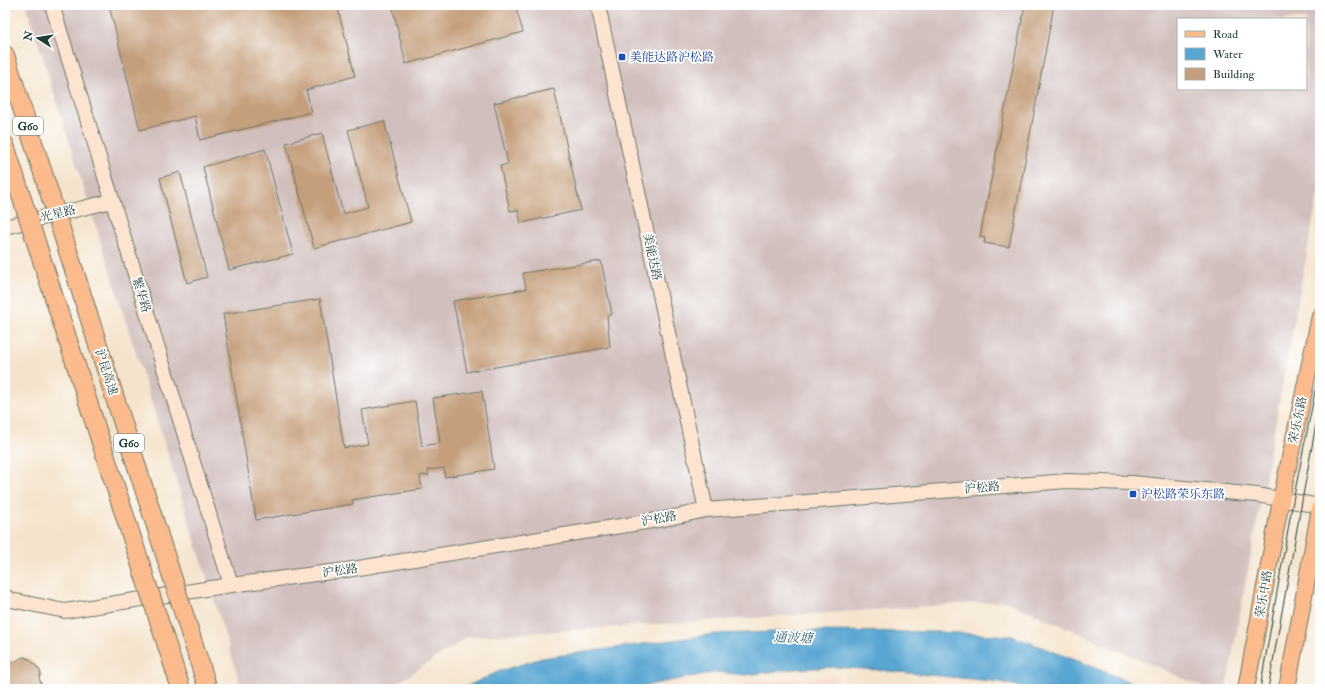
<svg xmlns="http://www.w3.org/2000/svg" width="1325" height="694" viewBox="0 0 1325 694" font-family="'IM FELL Double Pica','Noto Serif SC',serif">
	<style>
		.built { fill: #f5d2c2 }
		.industrial { fill: #d1bfbd; fill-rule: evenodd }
		.water { fill: #58a6d2; stroke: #3c7283 }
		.building { fill: #c59f7b }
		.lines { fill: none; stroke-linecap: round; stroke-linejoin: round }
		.secondary-casing { stroke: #6a776a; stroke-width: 16 }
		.primary-casing { stroke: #6a776a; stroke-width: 18 }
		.highway-casing { stroke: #6a776a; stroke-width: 20 }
		.secondary { stroke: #fde4d1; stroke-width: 14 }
		.primary { stroke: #fbbb8c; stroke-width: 16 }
		.highway { stroke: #fbbb8c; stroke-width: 18 }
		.tram { stroke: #1f3d34; stroke-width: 1 }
		.highway-bridge-casing { stroke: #6a776a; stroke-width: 20; stroke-linecap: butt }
		.highway-bridge { stroke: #fbbb8c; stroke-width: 18 }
		.transit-dot { fill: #1a4fb4; stroke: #fff; stroke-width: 1.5 }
		.labels { text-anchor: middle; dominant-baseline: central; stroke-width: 3.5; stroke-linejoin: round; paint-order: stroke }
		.shield { fill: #fff; stroke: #627771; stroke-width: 1 }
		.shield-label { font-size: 11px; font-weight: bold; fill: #1f3d34 }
		.transit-label { font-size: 12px; fill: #164399; stroke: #fff; text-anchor: start }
		.street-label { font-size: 12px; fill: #1f3d34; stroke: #fff }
		.water-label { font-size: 13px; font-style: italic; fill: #33626b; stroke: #fff }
	</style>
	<rect width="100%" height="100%" fill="#fff"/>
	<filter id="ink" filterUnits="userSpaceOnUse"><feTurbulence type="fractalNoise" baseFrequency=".025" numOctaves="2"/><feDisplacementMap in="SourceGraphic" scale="8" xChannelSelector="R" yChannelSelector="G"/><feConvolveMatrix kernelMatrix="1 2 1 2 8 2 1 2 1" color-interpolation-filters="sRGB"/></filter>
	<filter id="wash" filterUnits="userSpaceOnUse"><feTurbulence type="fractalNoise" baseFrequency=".012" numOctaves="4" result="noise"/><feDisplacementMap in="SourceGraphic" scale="16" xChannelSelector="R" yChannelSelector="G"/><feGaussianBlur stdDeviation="0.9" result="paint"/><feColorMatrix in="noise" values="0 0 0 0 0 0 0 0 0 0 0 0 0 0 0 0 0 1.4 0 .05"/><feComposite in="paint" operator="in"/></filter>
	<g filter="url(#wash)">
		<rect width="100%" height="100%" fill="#f5e4cd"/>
		<path class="built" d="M838 676V689H745L744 683Z"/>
		<path class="industrial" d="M26 5H1320V183L1226 689H1208L1005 601 468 637 388 689H242ZM1178 19H1306V89H1178Z"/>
		<path class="water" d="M802 631 941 632 1012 636 1086 664 1146 689H1027L1002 682 878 670 835 667 794 669 745 675 716 672 628 689H461L500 671 542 658 716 634Z"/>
		<g id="blocks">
			<path class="building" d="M109 5H337L355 76 306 90 312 112 200 140 195 116 140 130Z
				M392 5H515L523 32 406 64Z
				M1025 5H1054L1009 247 984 243 985 238 980 237Z
				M554 89 581 210 521 223 518 210 510 211 500 166 508 164 494 103Z
				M384 121 411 222 314 248 286 143 322 133 343 214 368 207 348 130Z
				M265 149 293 254 229 270 203 167Z
				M180 172 207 277 187 283 160 178Z
				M601 261 612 314 607 316 610 347 467 372 453 301 526 289 523 273Z
				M320 299 344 448 368 444 362 410 415 401 422 446 440 443 433 398 482 391 494 469 445 477 444 468 428 470 429 475 420 476 422 489 352 500 353 504 256 520 223 314Z
				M23 657 29 659 39 669 41 674 39 678 43 689H5V659L14 662Z"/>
		</g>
	</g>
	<g filter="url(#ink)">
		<use href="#blocks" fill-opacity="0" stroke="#6a776a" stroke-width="1"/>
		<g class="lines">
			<defs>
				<path id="secondary" d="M52 5 231 585
					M598 5 706 510
					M5 227 112 201
					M5 596 11 600 65 611 231 585 346 570 664 519 706 510 1067 481 1132 483 1257 495 1320 506"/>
				<path id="primary" d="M1246 689 1281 500 1320 316
					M1287 689 1320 508"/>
				<path id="highway" d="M5 55 51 198
					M5 145 25 208"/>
			</defs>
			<use href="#secondary" class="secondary-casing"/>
			<use href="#primary" class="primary-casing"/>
			<use href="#highway" class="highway-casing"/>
			<use href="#secondary" class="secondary"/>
			<use href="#primary" class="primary"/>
			<use href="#highway" class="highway"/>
			<path class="tram" d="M1260 689 1293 501 1320 367
				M1268 689 1320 402"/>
			<defs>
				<path id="highway-bridge" d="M51 198 208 689
					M25 208 181 689"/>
			</defs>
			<use href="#highway-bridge" class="highway-bridge-casing"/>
			<use href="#highway-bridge" class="highway-bridge"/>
		</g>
	</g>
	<g class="transit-dot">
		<rect x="618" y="53" width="8" height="8" rx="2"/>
		<rect x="1129" y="490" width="8" height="8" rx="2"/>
	</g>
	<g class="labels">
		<g class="shield">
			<rect x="13" y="117" width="30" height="18" rx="3"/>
			<rect x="114" y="434" width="30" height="18" rx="3"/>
		</g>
		<g class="shield-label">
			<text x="28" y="126">G60</text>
			<text x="129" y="443">G60</text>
		</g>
		<g class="transit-label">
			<text x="630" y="57">美能达路沪松路</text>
			<text x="1141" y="494">沪松路荣乐东路</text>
		</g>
		<g class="street-label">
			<text transform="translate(58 214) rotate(-14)">光星路</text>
			<text transform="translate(652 257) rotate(78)">美能达路</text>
			<text transform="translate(141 295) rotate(73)">繁华路</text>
			<text transform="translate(106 372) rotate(72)">沪昆高速</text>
			<text transform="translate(1298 420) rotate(-78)">荣乐东路</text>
			<text transform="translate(982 488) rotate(-4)">沪松路</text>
			<text transform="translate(659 519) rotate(-10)">沪松路</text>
			<text transform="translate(340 571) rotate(-8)">沪松路</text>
			<text transform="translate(1264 594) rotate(-80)">荣乐中路</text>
		</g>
		<g class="water-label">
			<text transform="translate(793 638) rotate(2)">通波塘</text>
		</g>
	</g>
	<rect width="1325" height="694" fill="none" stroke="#fff" stroke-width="20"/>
	<rect x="1177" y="18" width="130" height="72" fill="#ffffff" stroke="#a5b1ae"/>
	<rect x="1185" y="31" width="20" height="6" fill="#fbbb8c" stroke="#a5b1ae"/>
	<text x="1213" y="38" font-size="12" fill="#1f3d34">Road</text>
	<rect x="1185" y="48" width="20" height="12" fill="#58a6d2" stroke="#a5b1ae"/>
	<text x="1213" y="58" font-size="12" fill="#1f3d34">Water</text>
	<rect x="1185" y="68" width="20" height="12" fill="#c59f7b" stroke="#a5b1ae"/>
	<text x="1213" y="78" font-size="12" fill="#1f3d34">Building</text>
	<g transform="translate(38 38) rotate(282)" stroke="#ffffff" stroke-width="3" paint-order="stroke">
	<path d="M0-3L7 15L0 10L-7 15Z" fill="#1f3d34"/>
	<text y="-6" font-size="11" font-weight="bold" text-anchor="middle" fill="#1f3d34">N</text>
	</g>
</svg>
